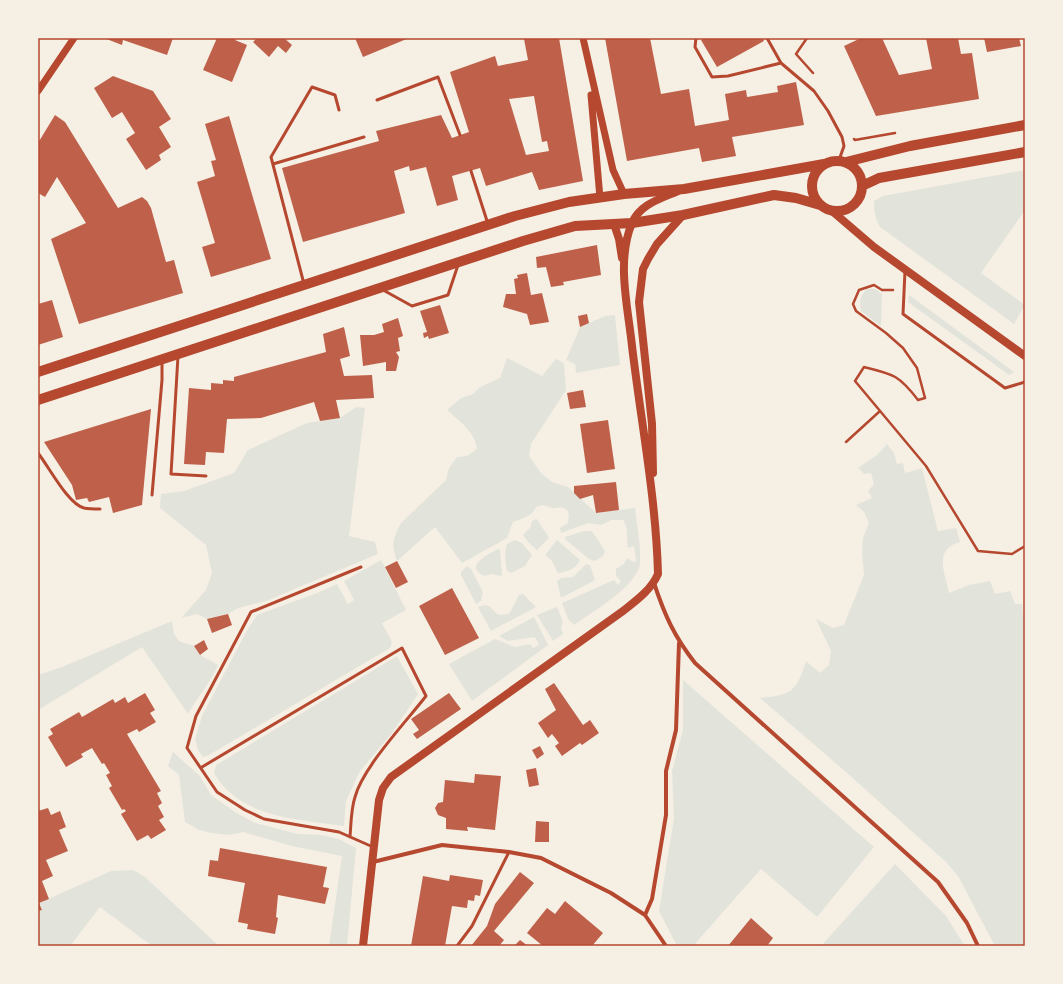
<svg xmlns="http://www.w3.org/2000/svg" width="1063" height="984" viewBox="0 0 1063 984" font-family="Poppins,sans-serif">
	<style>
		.green { fill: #e2e4dc }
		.building { fill: #bf614a; fill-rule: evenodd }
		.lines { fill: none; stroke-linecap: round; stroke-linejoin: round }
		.path { stroke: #b5482f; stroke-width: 2.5 }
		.service { stroke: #b5482f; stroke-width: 3 }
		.minor { stroke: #b5482f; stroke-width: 4 }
		.tertiary { stroke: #b5482f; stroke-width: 7 }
		.secondary { stroke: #b5482f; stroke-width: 8 }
		.primary { stroke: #b5482f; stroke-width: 10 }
		.neatline { fill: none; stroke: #b5482f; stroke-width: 1.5 }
	</style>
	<rect width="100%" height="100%" fill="#f6efe4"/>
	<path class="green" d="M1025 170V210L981 273 1025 305 1014 324 880 227C875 218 874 211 874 201L883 196Z
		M867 289H875L882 294 881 326 861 311C859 301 860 296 867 289Z
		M909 295 1014 372 1009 375 908 302Z
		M615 315 620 365 576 373 575 364 566 360 580 327 605 316Z
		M507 358 542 376 556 359 564 363 566 390 531 444 529 456 541 473 552 482 568 487 596 513 635 508C637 526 641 546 640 563 638 586 592 612 574 625L568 619 562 603 614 580 618 585 621 581 616 576V569L624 564 627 558 633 562 636 561 634 546 628 548C626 539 629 528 623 520H612L601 525 588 523 561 533 560 528 568 523 569 514 567 510C561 506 559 508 553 508 545 507 546 503 536 507 532 517 522 518 513 522L507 538 462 563 435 527 397 561C391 545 393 538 401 523L446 480 449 468 457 457 467 456 477 449C475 431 459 421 447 410L461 398 473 394 480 387 500 378Z
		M356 407 365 408 349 536 375 542 378 554 266 601 238 608 228 614 207 619 197 614 181 618 206 590 212 573 206 545 160 508 161 494 184 491 234 473 248 450 307 423 340 418Z
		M887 444 894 453 897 464 903 463 905 473 922 468 938 531 956 528 960 542C933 549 945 573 949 593L969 585 990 581 995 594 1010 591 1015 604H1022L1023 616H1025V946H995L958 876 946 862 846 772 760 698C792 695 796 692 806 661L820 673 829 665 831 651 816 619 833 628 844 625 864 575 862 552 863 538 869 523 864 512 856 505 872 498 868 491 874 484 871 473 864 474 858 468 877 455Z
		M537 519 549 538 537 550 528 542 523 535 530 528 532 521Z
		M584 531H592L605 551 603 556 595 561 589 559 566 540 565 537Z
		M515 540 522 543 532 555 525 566 511 573 507 571C505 561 504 553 507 544Z
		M557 540 580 560C575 570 568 571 558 573L552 561 545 555Z
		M498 549 500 550 502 576 491 574 484 576C463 566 489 554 498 549Z
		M381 560 406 610 382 623 392 642 390 648 209 755 203 757 198 750 195 739 202 716 246 632 257 615 317 593 337 584 348 604 354 600 344 581Z
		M586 564 590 565 595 580 561 598 557 581 561 578 573 577Z
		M467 566 471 569 483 592 481 601 476 604 461 575V572Z
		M523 594 536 607 491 631 478 607C493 602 488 608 499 615L509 614 519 595Z
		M557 607 563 622 561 627 563 634 553 641 537 615Z
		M534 617 548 645 472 701 449 664 495 639 515 647 530 644 533 648 539 645 535 637 508 641 499 636Z
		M172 621 174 634 179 641 194 646 200 655 218 665C212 680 197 698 188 714L142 647 38 710V675L62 667Z
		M397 656 418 694 392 733 360 771 346 801 344 826C297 819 240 818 214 773L216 765Z
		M683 680 874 847 817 917 761 869 693 946H677L659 911 674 818 672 771 683 730Z
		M173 752 200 776 211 795 235 812 255 823 298 834 322 835 339 839 356 848 347 946H329L342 856 292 846 243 832 230 835 211 833 199 830 185 822 179 775 168 766Z
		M895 864 946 916 965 946H821Z
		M133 870 145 877 219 946H152L100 907 70 946H38V911L42 909 39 903 111 871Z"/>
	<path class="building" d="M104 38H173L167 55 123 40 122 45Z
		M217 38H236L235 40 247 45 232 82 203 70Z
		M257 38H284L292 45 286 53 278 46 269 57 253 42Z
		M355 38H409L363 57Z
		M527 38H559L583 181 539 190 532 172 486 186 480 168 452 176 458 200 437 206 426 167 410 171 409 166 394 171 405 213 303 242 282 168 379 141 376 131 441 115 452 138 469 132 450 72 495 56 498 66 528 60 524 39ZM534 96 542 142 547 141 549 151 526 155 509 99Z
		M605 38H650L661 94 689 89 695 126 729 120 725 94 746 90 747 97 778 92 777 86 796 82 804 125 732 137 736 156 702 162 699 148 627 161Z
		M705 38H762L764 41 717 67 701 40Z
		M861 38H882L899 75 932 69 926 38H958L961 54 972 53 979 99 876 116 844 46Z
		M984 38H1019L1021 46 987 52Z
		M113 76 153 91 171 119 159 127 171 147 159 155 161 160 146 170 126 139 135 133 122 112 112 118 94 88Z
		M55 115 65 122 118 208 142 197 147 201 151 208 166 262 174 260 183 293 79 324 51 239 86 223 57 177 45 197 38 193V143Z
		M229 116 271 259 211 277 202 247 215 243 197 182 215 176 211 161 216 160 205 124Z
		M597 245 601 275 563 282 564 285 551 287 546 267 537 268 536 257Z
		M527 273 531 295 542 293 549 322 530 325 527 314 503 307 506 294H516L514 279 518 278 517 275Z
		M52 300 63 337 38 345V304Z
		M440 305 449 333 429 339 428 336 424 338 423 333 427 332 420 311Z
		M587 314 589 323 580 327 578 316Z
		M398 318 403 336 398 338 400 351 396 352 399 357 396 371H386V362L363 366 360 335H374L384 332 382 324Z
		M344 327 350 356 340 359 344 376 372 375 374 398 336 400 340 418 320 421 314 402 261 418 227 419 224 453 206 452 205 465 184 464 189 388 211 390V383L223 384V380L234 381V377L326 352 323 334Z
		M583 390 586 407 570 409 567 393Z
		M151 409 142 505 113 513 109 497 89 502 87 498 76 500 72 485 44 442Z
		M608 420 615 469 587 473 580 424Z
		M616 482 619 510 596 513 593 495 580 499 574 493V486Z
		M397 561 408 582 396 588 385 567Z
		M452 588 479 638 445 655 419 606Z
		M228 614 232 625 212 633 207 619Z
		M204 640 208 649 200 655 194 646Z
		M554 683 583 725 590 720 599 733 582 745 580 743 562 756 555 746 559 743 552 734 548 738 538 723 556 710 545 689Z
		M145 693 155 710 150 713 156 722 139 732 137 729 127 734 161 791 157 793 162 803 158 806 164 817 159 820 166 830 151 839 148 835 137 841 121 814 126 811 124 809 122 810 109 788 112 786 106 775 110 773 104 763 102 764 92 748 81 754 83 757 66 767 48 737 53 734 50 729 79 712 82 717 113 699 115 703 125 697 128 703Z
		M449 693 461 709 417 739 413 734 419 730 411 719Z
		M540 746 544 754 537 759 532 750Z
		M536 768 539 785 529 787 526 770Z
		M475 774 501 776 495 830 467 827 468 831 446 829V818L438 815 435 808 438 803 443 802 445 780 474 783Z
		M48 808 51 815 60 811 66 827 59 830 68 851 46 860 53 876 42 881 49 899 39 903 42 910 38 911V811Z
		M536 821 549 822V842H535Z
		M220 848 327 867 323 887 329 888 325 904 278 895 276 917 278 918 275 934 247 929 248 924 238 922 245 883 208 876 210 860 218 861Z
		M520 872 534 883 494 931 504 940 499 946H471L487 926 495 904Z
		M450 875 483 880 480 896 475 895 474 901 468 900 467 908 452 906 445 946H411L423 876 449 881Z
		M565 901 603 933 592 946H543L527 933 547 908 555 914Z
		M751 918 773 938 767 946H728Z
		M520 940 528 946H514Z"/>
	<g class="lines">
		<path class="path" d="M807 38 796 54 813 73
			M854 139 855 140 895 133
			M893 290H882L874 285 859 290 853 304 856 311 886 333 903 348 917 368 925 398 918 400C899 375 893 374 864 367L855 381 926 466 978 551 1012 554 1025 546
			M846 442 880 411"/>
		<path class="service" d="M696 38 695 47 712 77 728 76 781 63 767 38
			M781 63 814 91 828 111 842 137 844 146 839 160
			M377 100 438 77 460 135
			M273 164 364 137
			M471 171 488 224
			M905 271 903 314 1005 388 1025 382
			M304 284 271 157 312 87 335 95 339 110
			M383 290 412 306 448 295 458 265
			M178 356 171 474 206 476
			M38 453C49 467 68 504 84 508 89 509 95 509 100 509
			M152 495 162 380V362
			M361 567 251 612 196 716 187 748 217 792 245 810 264 819 339 832 373 847
			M202 767 402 648 426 696C406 722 363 767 355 797 351 809 351 824 350 837
			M457 946 472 926 509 852"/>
		<path class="minor" d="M654 583C665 616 674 636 695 663L938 882 967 923 978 946
			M373 862 442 845 509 852 541 858 611 893 645 915 666 946
			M645 915 652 899 666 815V771L676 730 679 643"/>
		<path class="tertiary" d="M583 38 613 170 624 194
			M38 91 74 38
			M591 95 600 198"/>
		<path class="secondary" d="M832 211 874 247 1025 356
			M614 224 619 239 622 258
			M653 473 652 424 639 302 643 269 648 259 657 244 683 215
			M363 946 379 800 383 788 391 777 623 611C637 600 651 590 658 574 656 498 641 422 632 346 628 307 616 261 632 223 640 204 660 199 678 191"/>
		<path class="primary" d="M812 186a25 25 0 1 1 50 0a25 25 0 1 1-50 0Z
			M846 162 910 146 1025 125
			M862 186 879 178 1025 152
			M38 372 515 216 569 202 624 194 684 189 824 164
			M38 400 523 241 575 226 632 223 683 215 774 195 796 198 820 205"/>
	</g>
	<rect width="1063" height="984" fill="none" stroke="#f6efe4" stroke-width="78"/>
	<rect x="39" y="39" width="985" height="906" class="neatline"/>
</svg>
